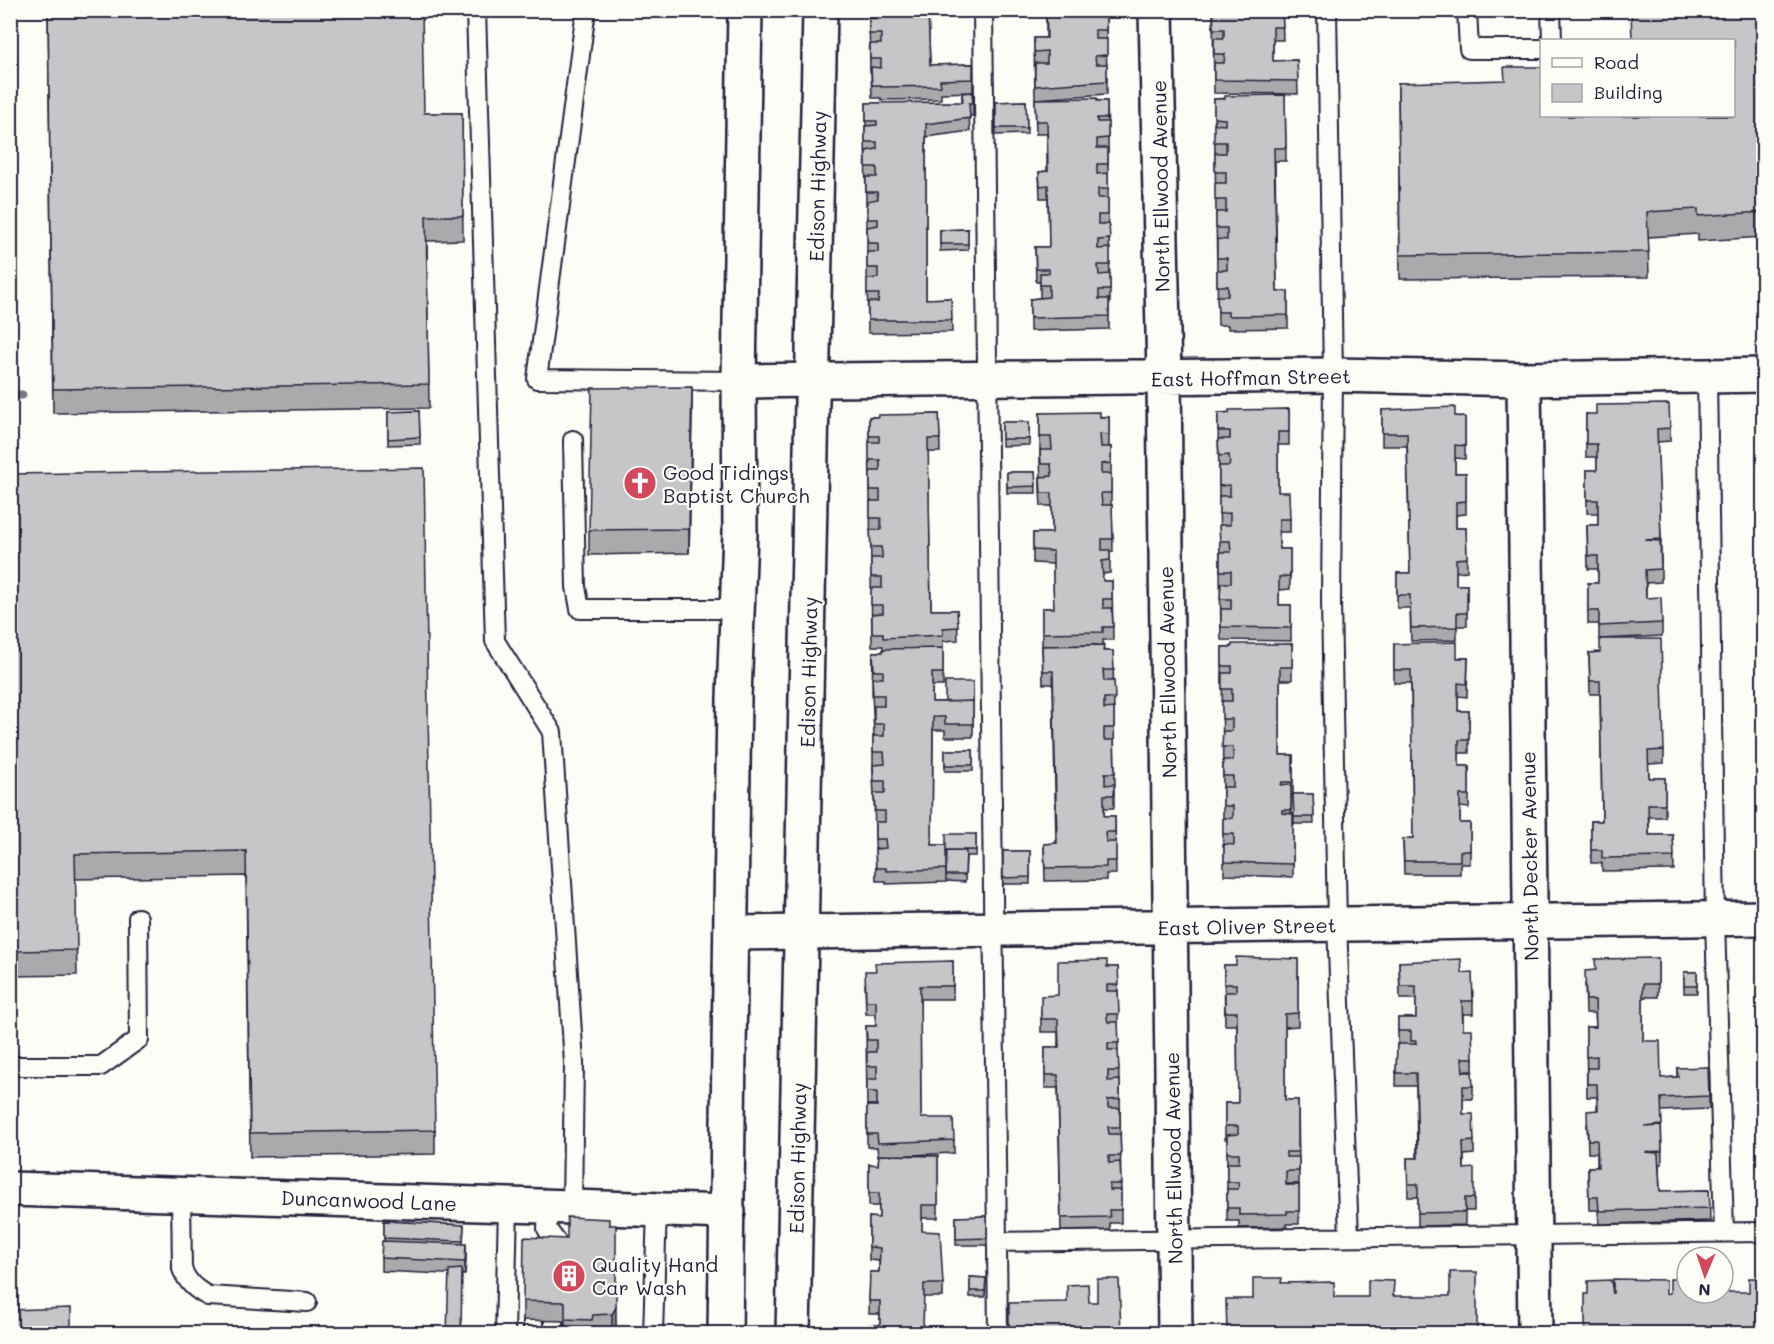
<svg xmlns="http://www.w3.org/2000/svg" width="1774" height="1344" viewBox="0 0 1774 1344" font-family="Mali,sans-serif">
	<style>
		.lines { fill: none; stroke-linecap: round; stroke-linejoin: round }
		.stream { stroke: #787885; stroke-width: 9 }
		.lane-casing { stroke: #22223b; stroke-width: 22 }
		.street-casing { stroke: #22223b; stroke-width: 38 }
		.secondary-casing { stroke: #22223b; stroke-width: 38 }
		.lane { stroke: #fdfcf7; stroke-width: 18 }
		.street { stroke: #fdfcf7; stroke-width: 33 }
		.secondary { stroke: #fdfcf7; stroke-width: 33 }
		.wall { fill: #aaaaac; stroke: #22223b; stroke-width: 1.5 }
		.shaded-wall { fill: #8b8b8c; stroke: #22223b; stroke-width: 1.5 }
		.building { fill: #c6c6c8; stroke: #22223b; stroke-width: 1.5 }
		.labels { text-anchor: middle; dominant-baseline: central; stroke-width: 4.5; stroke-linejoin: round; paint-order: stroke }
		.street-label { font-size: 20px; fill: #22223b; stroke: #fdfcf7 }
		.poi-label { font-size: 20px; fill: #22223b; stroke: #fdfcf7; text-anchor: start }
	</style>
	<rect width="100%" height="100%" fill="#fdfcf7"/>
	<filter id="ink" filterUnits="userSpaceOnUse"><feTurbulence type="fractalNoise" baseFrequency=".0167" numOctaves="2"/><feDisplacementMap in="SourceGraphic" scale="12" xChannelSelector="R" yChannelSelector="G"/><feConvolveMatrix kernelMatrix="1 2 1 2 8 2 1 2 1" color-interpolation-filters="sRGB"/></filter>
	<g filter="url(#ink)">
		<g class="lines">
			<path class="stream" d="M10 395H22"/>
			<defs>
				<path id="lane" d="M476 10 495 641 552 732 574 1063 572 1207
					M586 10 537 379 739 381
					M983 10 998 1334
					M1327 10 1333 375 1331 602 1337 924 1349 1237
					M1467 10 1469 49H1542
					M1551 10 1552 40
					M1707 376 1715 919 1724 1232
					M573 440 576 587 580 609H737
					M10 1066H101L139 1039 138 918
					M181 1195 182 1269C188 1283 195 1289 208 1296L307 1302
					M548 1206 547 1229 558 1244 557 1258
					M996 1242 1764 1232
					M505 1334 508 1205
					M533 1334V1321
					M554 1334V1322
					M653 1334 657 1209"/>
				<path id="street" d="M1156 10 1164 378 1175 1334
					M1524 379 1535 1334
					M739 381 1333 375 1524 379 1764 375
					M731 933 1764 918
					M10 1189 728 1212"/>
				<path id="secondary" d="M725 1334 734 698 740 532 739 381 745 10
					M793 1334 820 10"/>
			</defs>
			<use href="#lane" class="lane-casing"/>
			<use href="#street" class="street-casing"/>
			<use href="#secondary" class="secondary-casing"/>
			<use href="#lane" class="lane"/>
			<use href="#street" class="street"/>
			<use href="#secondary" class="secondary"/>
		</g>
		<path class="wall" d="M48 10 424 113H462L463 240 427 241 429 408 53 413Z
			M869 10H928L930 65 973 64V92L941 93V99L881 100V98H872L871 72H870Z
			M1046 10H1106L1107 94 1035 99 1034 38H1046Z
			M1213 10H1282L1283 40H1273V61L1297 60 1298 94 1214 93Z
			M1764 10V237L1698 241V234L1648 237 1649 277 1400 279 1398 83 1734 116Z
			M962 93 973 103V116H969L970 131 926 137V299L951 298 952 332 868 333 867 265V205H866L865 126H866V103L962 102Z
			M1285 95 1286 161H1275L1277 292 1288 291V328L1228 329V325H1218L1214 99Z
			M1035 99 1107 101 1108 138V224H1109L1110 290V303H1109V329L1030 331V299L1040 298V282H1036L1035 247H1049L1048 198H1040L1039 172 1047 171V134H1036Z
			M1026 101 1027 134 996 135V102Z
			M968 229V250L940 251V230Z
			M1289 409V445H1278V492L1290 519V532H1279V549H1290V589L1279 590V605H1291V641L1221 640 1218 413Z
			M1382 410 1465 417V459L1455 458V473H1466V514L1456 515V528H1466L1467 571 1456 572V585H1467V626H1457V640L1411 641 1410 608H1397V573H1410L1407 446H1382Z
			M419 411 420 444 388 445V412Z
			M692 412 689 553 589 555V530Z
			M1040 413 1109 417V447H1111V505H1112L1113 552H1110V573L1102 574 1103 581H1112L1113 640H1103V645L1104 651H1113L1115 786H1114V808H1104V816H1115L1116 874H1106V880L1045 881 1044 844 1056 843 1053 684H1043L1042 646 1097 645 1042 646V608H1054L1053 564 1033 563V533H1052V506H1041L1040 490V477H1041L1040 463Z
			M939 414 940 452H928L931 610H957L958 640 943 641V686H932V702H945L973 682V737H945V730H933L932 845H946L976 834V856H966L965 882 946 881V856V882L886 884V881H876L874 794 873 778V736H874L872 691 873 652H883V646H872L869 417Z
			M1586 414 1670 428V441L1657 442 1661 539V582L1646 583V598L1662 623V636L1599 639V624H1588V583H1598V569H1588L1587 525H1598V513H1587V470H1597V457H1586Z
			M1002 422H1029V445L1002 446Z
			M1007 472H1035L1036 493H1007Z
			M10 474 435 1130V1154L250 1157 246 876 75 879 77 975 10 976Z
			M1292 644V680H1280V755H1293V795H1291V813L1293 814V877L1224 875V847H1223V800L1222 647Z
			M1394 644 1457 658H1468L1467 697 1458 696V711H1469V753H1459V766H1469V808L1460 807V823H1470V864H1460V874H1404L1403 839 1413 838 1411 683H1394Z
			M1589 653 1664 750V763L1648 764 1649 778H1665V817H1649V835H1673L1674 870 1602 871V863H1591V821H1602L1600 694H1590Z
			M945 750H973V771H945Z
			M1293 794H1313L1314 824H1294Z
			M1003 851H1030V884H1003Z
			M1658 958V997H1643V1041L1661 1078 1677 1077V1068L1709 1096V1109L1661 1111 1662 1164H1659L1660 1191 1709 1190 1710 1221 1599 1224 1598 1210H1589L1588 1167H1597V1153H1588L1587 1124 1597 1110V1097H1587L1586 1027H1596L1595 1013H1586L1585 984 1595 970Z
			M1298 959V1026L1285 1027V1100H1298L1299 1171V1184H1286V1185H1299V1224H1287V1227L1239 1228V1221H1227V1139H1225V1103H1238L1237 1025H1225L1224 965H1236Z
			M953 961V999H920L921 1118 954 1140V1153L889 1156H938V1218H922V1231L943 1284V1297H924L880 1325V1314H869L870 1272H879V1261L869 1260V1217L879 1218V1206H869V1164L878 1165 879 1156H878L877 1147H867V1106H877V1105H867L866 1026H876V1014H866L865 984 876 971Z
			M1399 962 1462 973 1473 1001V1014H1463V1029L1473 1058V1071H1463L1473 1086V1099H1463V1114L1474 1141V1154L1464 1155V1169L1474 1198V1211H1465V1225L1418 1226V1197H1408L1407 1158H1417L1416 1086H1396L1397 1044H1398V1018H1416V999H1400Z
			M1107 967H1118V1056L1119 1080H1120L1121 1223H1110V1230L1061 1231 1058 1088H1045V1047H1058V1032H1041V1009L1058 995Z
			M1684 972H1697V993H1684Z
			M987 1216V1245H956V1217Z
			M384 1221 464 1225 463 1244 466 1257 465 1275 381 1271V1258L384 1241Z
			M609 1225 616 1326 612 1333 565 1334V1321L523 1320V1301L567 1239Z
			M970 1277 986 1278 985 1297H970Z"/>
		<path class="shaded-wall" d="M692 387V412L689 553V529Z
			M466 1244V1257L465 1275V1262Z
			M616 1307V1326L612 1333V1314Z"/>
		<path class="building" d="M48 10H422L424 113H462L463 216H426L429 384 53 389Z
			M881 10H928L930 65 973 64V79L940 80 941 86 881 87V85H872L871 67 881 68V59H870V44H881V34H869V18L880 19Z
			M1046 10H1095V15H1106V30H1095V39H1107V55L1095 56 1096 64H1107V81L1035 86V63H1047V51L1034 52V38H1047Z
			M1224 10H1282L1283 27H1273V61L1297 60 1298 81 1214 80V63H1224L1225 54H1214V38H1224V29H1213L1214 13Z
			M1631 10H1764V212L1698 216V209L1647 212 1649 252 1400 255 1398 83 1505 80 1504 67H1542V116H1734V40H1632Z
			M972 92 973 103H969L970 118 926 124V299L951 298 952 320H868V302H878L879 294H867V279L878 278V268H867V252H878V243H868L867 227 878 225V219H868L867 201 878 199 877 192H866V177H877V167H866V151L877 149V142H865V126L877 125V121H866V103L963 102 962 93Z
			M1285 95 1286 148H1274L1277 292 1288 291V315L1228 316V312H1218L1217 296H1228V286H1217V270H1227V258H1217V239L1227 240V228H1216V212H1226V200H1215V183H1226V172H1215V153H1226V142H1214V124L1225 125V119L1214 118V99H1225V96Z
			M1097 98V101H1107V118H1097V122H1108V138L1097 139V148H1108V164H1097V174L1108 173V189H1098V198H1108V215H1098V224H1109L1110 239 1098 240V249L1110 248V265H1098L1099 275 1110 274V290H1099V299H1109V316L1030 318V299L1049 297V285H1040V273H1049V269H1036L1035 247H1049L1048 185 1040 186 1039 172 1048 171 1047 121H1036L1035 99Z
			M1026 101 1027 128H996V102Z
			M968 229V244H940V230Z
			M692 387 689 529 589 530 592 388Z
			M1669 404 1670 428 1657 429 1661 539 1645 540 1660 541 1661 569 1645 570 1646 598 1661 597 1662 623 1599 626V611H1588V583H1598V556H1588L1587 525H1598V500H1587V470H1597V444H1586V414H1596V405Z
			M1455 407V416L1465 417V446L1455 445V473H1466V501L1456 502V528H1466L1467 558 1456 559V585H1467V613H1457V627L1411 628 1410 595H1397V573H1410L1407 433H1382V410Z
			M1289 409V432H1278V492H1289L1290 519H1279V549H1290V576L1279 577V605H1291V628L1221 627V609H1231V599H1220L1221 583H1231V571H1220V552H1231L1230 541H1220L1219 525H1230V513L1219 514V496H1230V485L1219 486V466H1229L1230 462 1229 455 1219 456 1218 439H1230V431H1218V413H1229V410Z
			M419 411 420 437 388 439V412Z
			M1100 412V417H1109V435L1100 434 1101 447H1111V463L1101 464V474H1111V493H1101L1102 505H1112L1113 539H1102V550H1110V560L1102 561 1103 581H1112V599H1103V608H1112L1113 627H1103V632L1042 633V608H1054L1053 581V551L1033 550V533H1052V493H1041L1040 477 1052 476 1051 464H1041L1040 450H1052L1051 437H1040V413Z
			M939 414 940 439H928L931 610H957L958 627 943 628V635L883 638V633H872V614L883 613V605H871V588H882V577H871V558H882V553L881 547H871L870 530H881V518H870V501H880V490H870V471H880V460H869V442H879V436H869V417H879L878 415Z
			M1002 422H1029V439H1002Z
			M424 468 435 1130 250 1133 246 851 75 854 77 950 10 951V474Z
			M1007 472H1035L1036 486 1007 487Z
			M1600 639H1661L1664 750 1648 751 1649 778H1665V804H1648L1649 835H1673L1674 857 1602 858V850H1591V821H1602V807L1600 681H1590L1589 653 1600 652Z
			M1457 642V658H1468L1467 684 1458 683V711H1469V740H1459V766H1469V795H1460V823H1470V851H1460V861H1404L1403 839 1413 838 1411 670H1394V644Z
			M1232 644H1292V667H1280V755H1293V782H1282L1281 785 1291 784V810H1282V813L1293 814V864L1224 862V844L1234 845V834H1223V818H1233V806H1223V787H1233V776H1223V760H1233V747H1222L1223 731H1232V719H1222V701H1232V689H1222V673H1232V666H1222V647H1232Z
			M1104 645 1103 651H1113L1114 670H1103L1104 681H1114L1115 698H1104V709L1114 708V728H1104V740H1114L1115 773H1105V785L1114 784V795H1104V816H1115V832H1105L1106 842H1116V861H1106V867L1045 868 1044 844 1057 843 1053 671H1043L1042 646Z
			M943 648V673H932V702L973 701V724H945V717H933L932 845H946V869L886 871V868H876L875 849 886 848 885 839H875V822H885V811H875L874 793H885V781H874L873 765 885 764 884 752H873V736H884V724H874V706H884V695H873L872 678H883V671H874L873 652H883V649Z
			M945 682H973V707V701L945 702Z
			M945 750H973V765H945Z
			M1293 794H1313L1314 817H1294Z
			M946 834H976V850H946Z
			M947 851H966L965 875H946Z
			M1003 851H1030V877L1003 878Z
			M1236 957 1298 959V1013L1285 1014V1100H1298V1152H1286V1157H1299V1171H1286V1185H1299V1211H1287V1214L1239 1215V1208H1227V1189H1238L1239 1182H1227V1163H1239V1153H1227V1135L1238 1134V1126H1225V1103H1238L1237 1014V1012H1225V992H1236V984H1224V965H1236Z
			M1658 958V984H1643V1041H1660L1661 1078 1678 1077 1677 1068 1708 1067 1709 1096 1661 1098 1662 1125 1645 1127 1661 1126 1662 1151 1645 1152 1658 1153 1660 1191 1709 1190 1710 1208 1599 1211 1598 1197H1589L1588 1167H1598L1597 1140H1588L1587 1111 1598 1110 1597 1084H1587V1068H1597V1056L1586 1057V1027H1596L1595 1000H1586L1585 971 1596 970 1595 959Z
			M1461 959 1462 973 1472 972 1473 1001H1462L1463 1029H1472L1473 1058H1462L1463 1072H1472L1473 1086H1463V1114H1473L1474 1141 1463 1142 1464 1169 1474 1168V1198H1465V1212L1418 1213V1184H1408L1407 1158H1418L1416 1073H1396L1397 1044H1416V1041H1411V1031H1398V1018H1416V986H1400L1399 962Z
			M1107 960V967H1118L1119 985H1107V991H1118L1119 1014H1107V1018L1108 1022H1118L1119 1043H1108V1050H1118L1119 1071H1108V1081L1120 1080V1099L1108 1100V1108H1120V1127H1108L1109 1134H1120L1121 1156H1109V1163L1120 1162 1121 1184H1109V1190H1121V1210H1109L1110 1217 1061 1218 1058 1075H1045V1047H1059L1058 1019H1041V996L1058 995V961Z
			M953 961V986H920L921 1118H953L954 1140 878 1143 877 1134H867V1106H877V1092H867V1079H877V1066H867V1052H876V1040H867L866 1026H876V1001H866L865 971H876L875 963Z
			M1684 972H1697V986H1684Z
			M879 1155 938 1156V1205H922V1231L940 1232 943 1284H924L923 1334H870V1325H880V1301H869L870 1272H879L880 1248 869 1247V1217L879 1218V1193H869V1164L878 1165Z
			M987 1216V1238L956 1239V1217Z
			M567 1217 609 1219V1225H616V1307L612 1314 593 1315 592 1320 565 1319V1302L523 1301 524 1237 567 1239Z
			M384 1221 464 1225 463 1241 384 1238Z
			M382 1241 466 1244 465 1262 381 1258Z
			M462 1269 461 1334H447L449 1270Z
			M1450 1272H1477V1334H1227L1226 1299H1253V1278H1282L1281 1283 1334 1282V1297H1368V1280L1394 1281 1393 1296H1450Z
			M970 1277 986 1278 985 1291H970Z
			M1723 1278 1724 1292H1749V1278H1764V1334H1585V1294H1588V1281L1611 1280 1613 1294V1279L1666 1280V1294L1670 1293V1279H1687V1293H1723Z
			M1097 1279H1119L1121 1334H1009V1303L1067 1302V1285L1088 1284 1089 1302H1097Z
			M71 1308V1334H10V1310Z"/>
	</g>
	<defs>
		<symbol id="church-disc" viewBox="-11 -11 22 22"><circle r="9.5" fill="#d1495b" stroke="#fdfcf7"/><path d="M-1.2-6h2.4v3.5h3.3v2.4h-3.3V6h-2.4V-.1h-3.3v-2.4h3.3Z" fill="#fff"/></symbol>
		<symbol id="building-disc" viewBox="-11 -11 22 22"><circle r="9.5" fill="#d1495b" stroke="#fdfcf7"/><path d="M-4-6H4V6H1V3H-1V6H-4ZM-2.5-4.3h1.7v1.8h-1.7ZM.8-4.3h1.7v1.8H.8ZM-2.5-1h1.7V.8h-1.7ZM.8-1h1.7V.8H.8Z" fill="#fff"/></symbol>
	</defs>
	<g fill-rule="evenodd">
		<use href="#church-disc" x="621" y="464" width="38" height="38"/>
		<use href="#building-disc" x="550" y="1257" width="38" height="38"/>
	</g>
	<g class="labels">
		<g class="street-label">
			<text transform="translate(817 186) rotate(-89)">Edison Highway</text>
			<text transform="translate(1160 186) rotate(-91)">North Ellwood Avenue</text>
			<text transform="translate(1251 377) rotate(-1)">East Hoffman Street</text>
			<text transform="translate(808 672) rotate(-89)">Edison Highway</text>
			<text transform="translate(1167 672) rotate(-91)">North Ellwood Avenue</text>
			<text transform="translate(1529 856) rotate(-91)">North Decker Avenue</text>
			<text transform="translate(1247 926) rotate(-1)">East Oliver Street</text>
			<text transform="translate(797 1158) rotate(-89)">Edison Highway</text>
			<text transform="translate(1173 1158) rotate(-91)">North Ellwood Avenue</text>
			<text transform="translate(369 1200) rotate(2)">Duncanwood Lane</text>
		</g>
		<g class="poi-label">
			<text x="663" y="472">Good Tidings<tspan x="663" dy="23">Baptist Church</tspan></text>
			<text x="592" y="1264">Quality Hand<tspan x="592" dy="23">Car Wash</tspan></text>
		</g>
	</g>
	<rect width="1774" height="1344" fill="none" stroke="#fdfcf7" stroke-width="36"/>
	<rect x="18" y="18" width="1738" height="1308" fill="none" stroke="#22223b" stroke-width="2" filter="url(#ink)"/>
	<rect x="1540" y="39" width="195" height="78" fill="#fdfcf7" stroke="#a5a5ac" stroke-width="1.5"/>
	<rect x="1552" y="58" width="30" height="9" fill="#fdfcf7" stroke="#a5a5ac" stroke-width="1.5"/>
	<text x="1594" y="69" font-size="18" fill="#22223b">Road</text>
	<rect x="1552" y="84" width="30" height="18" fill="#c6c6c8" stroke="#a5a5ac" stroke-width="1.5"/>
	<text x="1594" y="99" font-size="18" fill="#22223b">Building</text>
	<g transform="translate(1705 1275) rotate(182)"><circle r="28" fill="#fdfcf7" stroke="#a5a5ac" stroke-width="1.5"/>
	<path d="M0-4.5L10 22L0 15L-10 22Z" fill="#d1495b"/>
	<text y="-9" font-size="16" font-weight="bold" text-anchor="middle" fill="#22223b">N</text>
	</g>
</svg>
